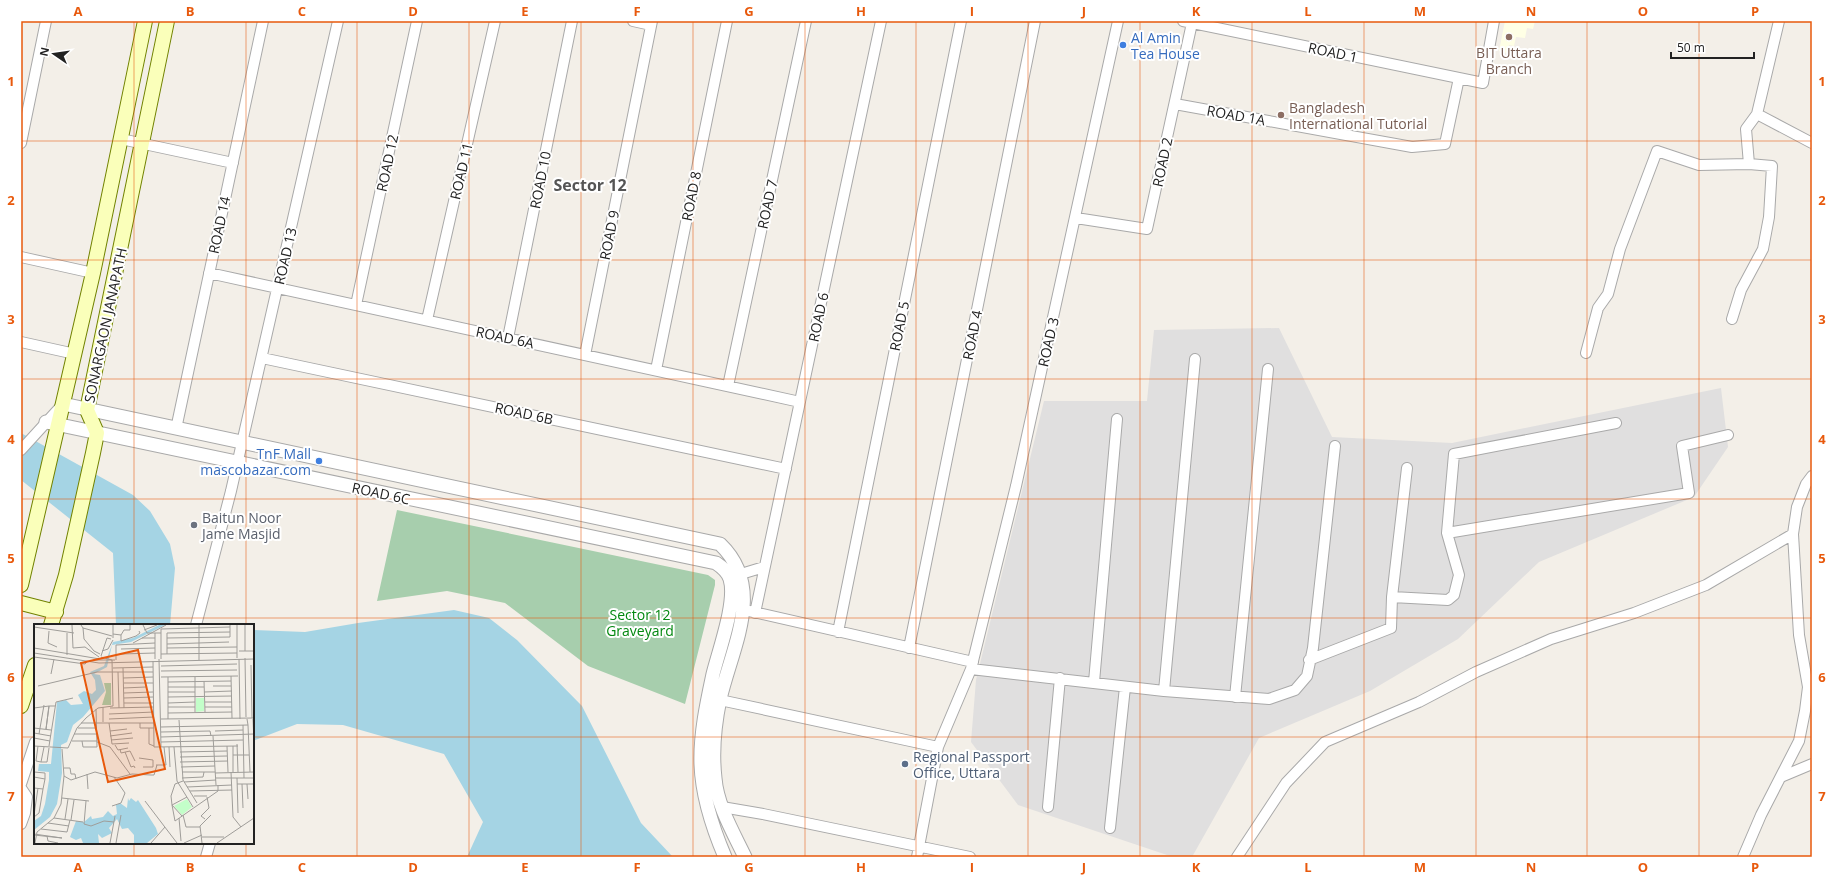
<svg xmlns="http://www.w3.org/2000/svg" width="1833" height="878" viewBox="0 0 1833 878" font-family="'Open Sans',sans-serif">
	<style>
		.residential { fill: #e0dfdf }
		.education { fill: #ffffe5 }
		.cemetery { fill: #a7cead }
		.water { fill: #a5d4e4 }
		.lines { fill: none; stroke-linecap: round; stroke-linejoin: round }
		.minor-casing { stroke: #a9a9a9; stroke-width: 12 }
		.tertiary-casing { stroke: #a9a9a9; stroke-width: 15 }
		.secondary-casing { stroke: #718200; stroke-width: 16 }
		.minor { stroke: #fff; stroke-width: 10 }
		.tertiary { stroke: #fff; stroke-width: 13 }
		.secondary { stroke: #faffba; stroke-width: 14 }
		.grid { fill: none; stroke: #e8590c; stroke-width: 1; stroke-opacity: 0.55 }
		.education-dot { fill: #8d6e63; stroke: #fff; stroke-width: 1.5 }
		.shop-dot { fill: #3f7fe0; stroke: #fff; stroke-width: 1.5 }
		.worship-dot { fill: #6b7280; stroke: #fff; stroke-width: 1.5 }
		.service-dot { fill: #5c6f8a; stroke: #fff; stroke-width: 1.5 }
		.labels { text-anchor: middle; dominant-baseline: central; stroke-width: 4; stroke-linejoin: round; paint-order: stroke }
		.shop-label { font-size: 14px; fill: #366cbe; stroke: #fff; text-anchor: start }
		.street-label { font-size: 14px; fill: #222; stroke: #fff }
		.education-label { font-size: 14px; fill: #785e54; stroke: #fff }
		.worship-label { font-size: 14px; fill: #5b616d; stroke: #fff; text-anchor: start }
		.park-label { font-size: 14px; fill: #038810; stroke: #fff }
		.service-label { font-size: 14px; fill: #4e5e75; stroke: #fff; text-anchor: start }
		.quarter-label { font-size: 16px; font-weight: bold; fill: #555; stroke: #fff }
		.inset-road { fill: none; stroke: #9f9d99; stroke-width: 1 }
		.view { fill: #e8590c; fill-opacity: 0.15; stroke: #e8590c; stroke-width: 2 }
		.inset-edge { fill: none; stroke: #222; stroke-width: 2 }
		.neatline { fill: none; stroke: #e8590c; stroke-width: 1.5 }
		.grid-label { font-size: 13px; text-anchor: middle; font-weight: bold; fill: #e8590c }
	</style>
	<rect width="100%" height="100%" fill="#f3efe8"/>
	<path class="residential" d="M1279 328 1332 437 1452 443 1721 388 1728 447 1694 497 1539 562 1458 639 1370 691 1259 738 1192 857H1173L1018 805 971 742 976 680 1044 401H1147L1154 330Z"/>
	<path class="education" d="M1505 21H1535L1533 29 1527 28 1525 38 1516 37 1514 46 1509 45 1507 53 1499 51Z"/>
	<path class="cemetery" d="M397 510 708 575 715 580V585L685 704 588 666 505 603 447 591 377 601Z"/>
	<path class="water" d="M21 433 133 495 150 511 170 544 175 568 170 625H116L113 553 21 480Z
		M454 610 489 618 517 640 582 706 641 823 673 857H467L483 822 444 754 343 725 297 724 253 741V630L305 632 358 623Z"/>
	<g class="lines">
		<defs>
			<path id="minor" d="M633 21 651 25
				M1183 21 1483 83 1494 21
				M1175 104 1412 147 1445 144 1459 78
				M1757 114 1812 143
				M121 139 233 163
				M21 143 46 21
				M1749 164 1746 129 1757 114 1779 21
				M1076 218 1147 229 1192 23
				M21 257 93 273
				M209 273 800 402
				M356 305 417 21
				M427 320 495 21
				M508 338 572 21
				M21 342 75 354
				M1586 353 1598 308 1608 294 1620 249 1657 151 1699 165 1749 164 1772 166 1769 217 1763 249 1741 290 1732 319
				M585 355 652 21
				M262 358 786 469
				M656 370 727 21
				M728 386 806 21
				M176 429 263 21
				M21 450 63 404
				M1447 533 1689 493 1682 446 1728 435
				M741 574 764 567
				M1392 597 1448 600 1454 595 1459 575 1447 533 1454 454 1616 423
				M749 611 973 662
				M755 613 881 21
				M196 625 231 491 338 21
				M838 632 961 21
				M909 648 1035 21
				M1309 660 1391 628 1392 597 1407 468
				M971 669 1164 691 1269 699 1295 690 1307 676 1313 648 1335 446
				M1094 682 1117 419
				M1164 691 1195 359
				M1235 697 1268 369
				M720 700 938 747
				M1781 777 1812 764
				M21 784 35 742
				M21 788 27 797 25 813 21 824
				M722 807 763 814 970 857
				M1048 807 1060 678
				M1110 828 1125 687
				M206 857 210 843
				M917 857 938 747 971 669 1016 486 1118 21
				M1237 857 1286 783 1325 742 1419 702 1476 672 1551 639 1634 613 1706 585 1793 534
				M1743 857 1761 815 1799 741 1805 711 1808 687 1799 635 1793 534 1797 507 1806 484 1812 476"/>
			<path id="tertiary" d="M63 404 720 544C766 588 732 647 720 699 715 723 712 752 715 778 717 805 733 832 745 857
				M46 422 716 563C722 567 728 572 730 579 737 601 719 650 713 674 707 702 700 734 701 764 702 794 713 829 725 857"/>
			<path id="secondary" d="M21 585 93 273 145 21
				M21 603 56 612
				M51 625 66 575 93 453 97 433 87 410 167 21
				M21 706 35 665"/>
		</defs>
		<use href="#minor" class="minor-casing"/>
		<use href="#tertiary" class="tertiary-casing"/>
		<use href="#secondary" class="secondary-casing"/>
		<use href="#minor" class="minor"/>
		<use href="#tertiary" class="tertiary"/>
		<use href="#secondary" class="secondary"/>
	</g>
	<path class="grid" d="M134 21V625M246 21V625M357 21V857M469 21V857M581 21V857M693 21V857M805 21V857M916 21V857M1028 21V857M1140 21V857M1252 21V857M1364 21V857M1476 21V857M1587 21V857M1699 21V857M21 141H1812M21 260H1812M21 379H1812M21 499H1812M21 618H1812M21 737H35M253 737H1812M134 843V857M246 843V857"/>
	<g class="education-dot">
		<circle cx="1509" cy="37" r="4"/>
		<circle cx="1281" cy="115" r="4"/>
	</g>
	<g class="shop-dot">
		<circle cx="1123" cy="45" r="4"/>
		<circle cx="319" cy="461" r="4"/>
	</g>
	<circle class="worship-dot" cx="194" cy="525" r="4"/>
	<circle class="service-dot" cx="905" cy="764" r="4"/>
	<g class="labels">
		<g class="shop-label">
			<text x="1131" y="37">Al Amin<tspan x="1131" dy="16">Tea House</tspan></text>
			<text x="311" y="453" text-anchor="end">TnF Mall<tspan x="311" dy="16">mascobazar.com</tspan></text>
		</g>
		<g class="street-label">
			<text transform="translate(1333 52) rotate(12)">ROAD 1</text>
			<text transform="translate(1236 115) rotate(10)">ROAD 1A</text>
			<text transform="translate(1162 162) rotate(-78)">ROAD 2</text>
			<text transform="translate(387 163) rotate(-78)">ROAD 12</text>
			<text transform="translate(461 171) rotate(-77)">ROAD 11</text>
			<text transform="translate(540 180) rotate(-79)">ROAD 10</text>
			<text transform="translate(691 196) rotate(-79)">ROAD 8</text>
			<text transform="translate(767 204) rotate(-78)">ROAD 7</text>
			<text transform="translate(219 225) rotate(-78)">ROAD 14</text>
			<text transform="translate(609 235) rotate(-79)">ROAD 9</text>
			<text transform="translate(285 256) rotate(-77)">ROAD 13</text>
			<text transform="translate(818 317) rotate(-78)">ROAD 6</text>
			<text transform="translate(105 325) rotate(-78)">SONARGAON JANAPATH</text>
			<text transform="translate(899 326) rotate(-79)">ROAD 5</text>
			<text transform="translate(972 335) rotate(-79)">ROAD 4</text>
			<text transform="translate(505 337) rotate(12)">ROAD 6A</text>
			<text transform="translate(1048 342) rotate(-77)">ROAD 3</text>
			<text transform="translate(524 413) rotate(12)">ROAD 6B</text>
			<text transform="translate(381 493) rotate(12)">ROAD 6C</text>
		</g>
		<g class="education-label">
			<text x="1509" y="52">BIT Uttara<tspan x="1509" dy="16">Branch</tspan></text>
			<text x="1289" y="107" text-anchor="start">Bangladesh<tspan x="1289" dy="16">International Tutorial</tspan></text>
		</g>
		<g class="worship-label">
			<text x="202" y="517">Baitun Noor<tspan x="202" dy="16">Jame Masjid</tspan></text>
		</g>
		<g class="park-label">
			<text x="640" y="614">Sector 12<tspan x="640" dy="16">Graveyard</tspan></text>
		</g>
		<g class="service-label">
			<text x="913" y="756">Regional Passport<tspan x="913" dy="16">Office, Uttara</tspan></text>
		</g>
		<g class="quarter-label">
			<text x="590" y="185">Sector 12</text>
		</g>
	</g>
	<g transform="translate(34 624)">
		<rect width="220" height="220" fill="#f3efe8"/>
		<path d="M70 59H77V81H68L72 68Z" fill="#a7cead"/>
		<path d="M162 74H170V87L162 88ZM153 175 158 183 148 191 140 182Z" fill="#c3fec9"/>
		<path d="M125 1H131L97 18 78 21 73 43 60 50 66 51 71 67 49 93 39 101 33 118 27 121 28 149 23 180 16 193 0 206V197L7 192 11 180 15 156V148L4 147 5 140H17L23 78 32 76 37 81 49 80 44 71 50 67 58 70 62 66 61 56 56 48 70 42 79 18 99 14ZM94 174 95 177 97 174 102 178 104 176 122 204 124 210 113 219H100V211L94 204 88 205 83 195 75 204 78 209 68 214 64 210 65 219H49L47 214 42 216 36 213 42 197 50 198 57 192 58 195 69 193 74 187 79 192 83 190 82 181 86 179 93 184Z" fill="#a5d4e4"/>
		<path class="inset-road" d="M38 1 39 24 51 23 65 33M47 1 49 4 78 12M109 1 113 9H127M165 1V36M203 1V34M211 1V27M0 3 40 9M49 4 50 15 60 27 66 30M110 6 123 1M15 7 14 19 23 23M33 9V31M121 9V35M133 9 196 8M79 10 87 11 90 6H96V1M87 11V17L102 12 106 9 105 7M79 14V1M108 14H121M133 14 196 13V1M99 19 132 1M133 20 195 18M0 24 66 35M133 24 203 23M87 25 121 24M68 27 74 25 79 16M205 27H220M0 29 65 39 220 35M87 30 121 29M127 30 203 29M133 30V9M67 32 73 14 77 15M0 33 51 40 53 38M211 34 212 93M125 35 127 123M127 35V5L196 3M205 35 206 95M59 36H81M82 36V21L121 19M119 37 120 123 204 122M217 41 218 94M127 42 203 40M79 44 119 43M89 44 90 84M127 47 203 46M84 48 85 84M17 50 20 35M197 52 198 94M127 53 204 52M134 53V95M161 53V88M89 54 119 53M170 57 171 88M134 58 197 57M90 59H119M4 62 63 48H119M179 62H197M134 63H170M89 64 112 63M134 68H161M170 68 198 67M90 69 119 68M134 73 198 72M90 74 119 73M171 78H198M90 79H120M134 79 161 78M69 83V98M134 83H161M171 83H198M0 84 15 82 12 105 15 82H21M76 84 120 83M134 89 198 88M75 90 120 88M75 95 120 93M127 95 220 94M219 95 220 119M145 96 149 156 163 179M47 99H120M75 99 78 120 95 119M106 99V104H120M209 101 210 154M214 101 216 148M127 103 214 101 213 95M0 104 17 106M44 104H63M115 104V120L120 122M76 107 93 105M181 107 209 106M127 108 176 107 177 112M0 109 17 112M5 110 10 81M40 110H63M76 112 98 109M179 112 182 161M127 113 220 110M0 114 16 117M77 116 99 114M38 117H63M48 117 49 123H63L62 85M63 118 76 123 96 150M127 118 209 116M203 120 204 148M81 121 84 126 94 124M0 122 34 124 43 104 52 94 64 84 79 82 78 36 67 33M4 122 2 137 7 138H13L15 124M15 122 22 78 39 74M193 122 194 148M199 122V148M135 123 136 143M140 123 143 157 159 183M86 125 87 129 96 127 101 137M91 128 97 143 100 142 101 144M146 128 193 127M199 131H215M146 133 193 132M105 134 119 136V143H109M7 138 10 123M146 138 194 137M122 141H132L130 123M147 143 181 142M30 144H36L37 150H41L42 155M0 148 11 149V155M148 148H181M197 148 199 193 207 203M181 149 220 148M53 150 54 165M30 152 37 156 61 148 83 154 98 150 117 151H120L123 141M0 153 11 155 9 165 0 164M148 154 169 153 170 148M182 154H220M203 154 204 189M150 158 182 156M203 160H220M208 160 209 184M213 160 214 175M153 163 198 161M156 167 198 166M160 172H173M153 173 138 181 141 197 184 167V161M28 174 55 177M52 177 50 200 57 202 70 197 80 198M111 177 143 219M78 182 87 179 91 169 80 153M0 191 4 164M149 191 152 203H166M148 192 138 181 137 172 141 160 149 157M0 193 5 189 9 165M20 194 49 198M145 194 147 217M31 195 34 175M171 195 167 192 175 184 173 173M37 196 40 176M14 199 35 202M7 205 33 208 36 196M0 210 28 214 0 211M13 212 14 217 24 219M168 213H190M1 219 3 208 20 194 27 180 30 152 28 125M76 219 81 192M82 219 87 191M117 219 131 203M150 219 168 211M168 219 166 202 177 191M183 219 220 194"/>
		<path class="view" d="M104 26 131 145 74 158 47 39Z"/>
		<rect width="220" height="220" class="inset-edge"/>
	</g>
	<rect width="1833" height="878" fill="none" stroke="#ffffff" stroke-width="44"/>
	<g transform="translate(54 54) rotate(283)" stroke="#ffffff" stroke-width="3" paint-order="stroke">
	<path d="M0-3L7 15L0 10L-7 15Z" fill="#222222"/>
	<text y="-6" font-size="11" font-weight="bold" text-anchor="middle" fill="#222222">N</text>
	</g>
	<path d="M1671 52v6h83v-6" fill="none" stroke="#222222" stroke-width="2"/>
	<text x="1677" y="52" font-size="12" fill="#222222" stroke="#ffffff" stroke-width="3" paint-order="stroke">50 m</text>
	<rect x="22" y="22" width="1789" height="834" class="neatline"/>
	<g class="grid-label">
		<text x="78" y="16">A</text>
		<text x="190" y="16">B</text>
		<text x="302" y="16">C</text>
		<text x="413" y="16">D</text>
		<text x="525" y="16">E</text>
		<text x="637" y="16">F</text>
		<text x="749" y="16">G</text>
		<text x="861" y="16">H</text>
		<text x="972" y="16">I</text>
		<text x="1084" y="16">J</text>
		<text x="1196" y="16">K</text>
		<text x="1308" y="16">L</text>
		<text x="1420" y="16">M</text>
		<text x="1531" y="16">N</text>
		<text x="1643" y="16">O</text>
		<text x="1755" y="16">P</text>
		<text x="11" y="86">1</text>
		<text x="1822" y="86">1</text>
		<text x="11" y="205">2</text>
		<text x="1822" y="205">2</text>
		<text x="11" y="324">3</text>
		<text x="1822" y="324">3</text>
		<text x="11" y="444">4</text>
		<text x="1822" y="444">4</text>
		<text x="11" y="563">5</text>
		<text x="1822" y="563">5</text>
		<text x="11" y="682">6</text>
		<text x="1822" y="682">6</text>
		<text x="11" y="801">7</text>
		<text x="1822" y="801">7</text>
		<text x="78" y="872">A</text>
		<text x="190" y="872">B</text>
		<text x="302" y="872">C</text>
		<text x="413" y="872">D</text>
		<text x="525" y="872">E</text>
		<text x="637" y="872">F</text>
		<text x="749" y="872">G</text>
		<text x="861" y="872">H</text>
		<text x="972" y="872">I</text>
		<text x="1084" y="872">J</text>
		<text x="1196" y="872">K</text>
		<text x="1308" y="872">L</text>
		<text x="1420" y="872">M</text>
		<text x="1531" y="872">N</text>
		<text x="1643" y="872">O</text>
		<text x="1755" y="872">P</text>
	</g>
</svg>
